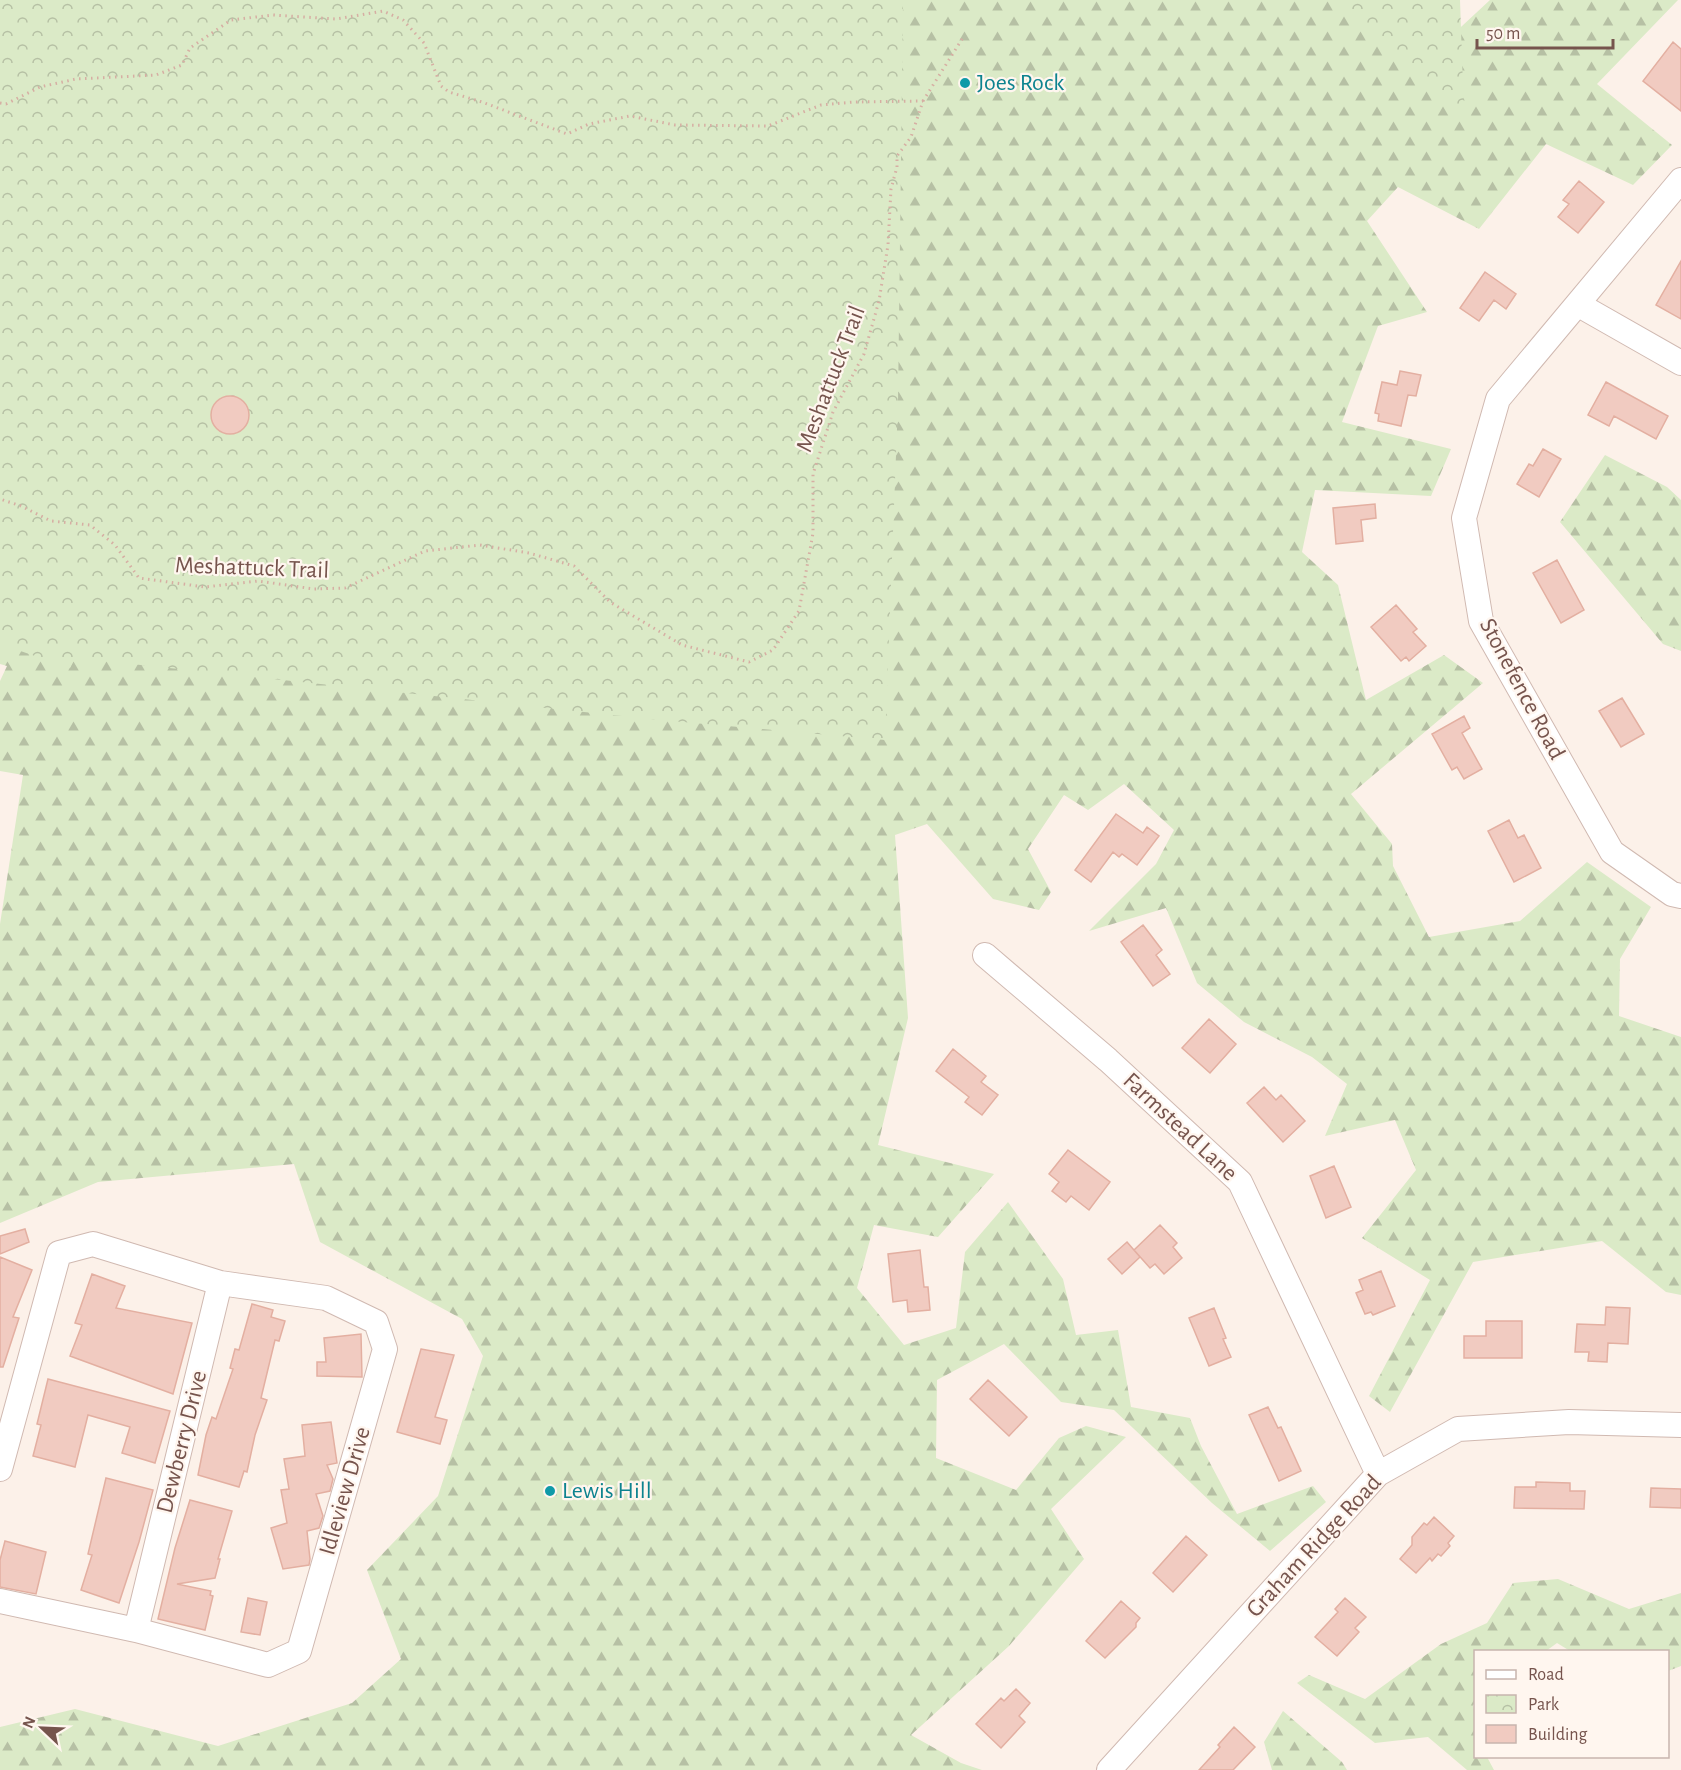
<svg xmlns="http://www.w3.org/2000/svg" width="1681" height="1770" viewBox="0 0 1681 1770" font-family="'Alegreya Sans',sans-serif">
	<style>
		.forest { fill: url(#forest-firs) }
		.park { fill: url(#park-crowns) }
		.building { fill: #f1cbc1; stroke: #e3afa1; stroke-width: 1.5 }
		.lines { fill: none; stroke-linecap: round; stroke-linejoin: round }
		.minor-casing { stroke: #d0b9b1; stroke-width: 26 }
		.path { stroke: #d6aea3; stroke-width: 3; stroke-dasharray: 1.5 4.5; stroke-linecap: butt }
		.minor { stroke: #fff; stroke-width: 24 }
		.culture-dot { fill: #0f9aa8; stroke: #fff6ef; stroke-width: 2 }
		.labels { text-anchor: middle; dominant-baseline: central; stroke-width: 4.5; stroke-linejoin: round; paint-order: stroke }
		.culture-label { font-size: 24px; fill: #0d838f; stroke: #fff6ef; text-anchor: start }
		.street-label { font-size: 24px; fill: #76544d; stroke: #fff6ef }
	</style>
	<defs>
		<pattern id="forest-firs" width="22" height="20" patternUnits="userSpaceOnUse" patternTransform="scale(1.5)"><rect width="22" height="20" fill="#dbeac7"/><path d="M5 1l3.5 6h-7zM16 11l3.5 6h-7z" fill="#b6c0a4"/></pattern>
		<pattern id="park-crowns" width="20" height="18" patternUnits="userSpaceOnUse" patternTransform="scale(1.5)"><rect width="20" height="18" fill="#dbeac7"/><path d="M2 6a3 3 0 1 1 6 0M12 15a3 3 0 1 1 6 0" fill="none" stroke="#b6c0a4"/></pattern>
	</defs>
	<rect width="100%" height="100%" fill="#fcf1e9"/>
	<path class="forest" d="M0 0H1407L1420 65 1490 0H1678L1597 84 1672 145 1633 185 1546 144 1479 229 1398 187 1367 221 1427 312 1378 326 1342 422 1451 449 1431 496 1315 490 1302 552 1338 585 1366 700 1444 655 1483 683 1351 794 1392 844 1393 866 1429 937 1520 921 1587 862 1651 907 1620 959 1619 1016 1681 1037V1295L1666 1292 1602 1241 1473 1262 1390 1412 1369 1396 1430 1280 1362 1238 1416 1170 1395 1120 1325 1136 1347 1084 1312 1057 1244 1022 1197 983 1166 908 1089 931 1156 864 1174 830 1124 784 1088 810 1064 795 1028 849 1051 892 1039 910 993 899 927 824 895 835 908 1018 878 1145 994 1174 938 1237 874 1225 857 1288 904 1345 956 1328 965 1252 1008 1202 1063 1279 1076 1335 1118 1330 1131 1407 1190 1418 1201 1446 1237 1514 1313 1486 1326 1502 1270 1551 1212 1503 1114 1410 1061 1402 1004 1344 937 1380 936 1458 1016 1490 1059 1438 1086 1426 1126 1437 1051 1509 1084 1559 1009 1646 911 1735 961 1763 982 1770H0V1727L75 1709 218 1746 352 1703 401 1659 367 1570 438 1496 483 1356 462 1319 320 1242 294 1164 98 1182 0 1223V924L23 775 0 771V681L7 666 0 664Z
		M1605 455 1667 487 1681 500V651L1663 644 1560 522Z
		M1558 1579 1629 1609 1681 1593V1666L1668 1671V1652L1570 1651 1557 1643 1546 1651 1476 1652V1703L1473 1705 1475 1714 1476 1756 1487 1757 1494 1770H1467L1428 1737 1375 1743 1297 1683 1309 1675 1365 1699 1441 1644 1487 1623 1513 1583Z
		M1283 1711 1342 1762 1347 1770H1272L1264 1742Z"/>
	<path class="park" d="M0 0H903L898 403 885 740 660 720 75 658 70 668 0 644Z
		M1335 0H1460L1464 117Z"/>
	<path class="building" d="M1673 42 1681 49V111L1643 81Z
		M1579 181 1604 202 1578 233 1558 217 1569 204 1563 200Z
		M1681 261V319L1656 305Z
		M1485 272 1516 294 1506 309 1494 300 1479 321 1460 308Z
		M1400 371 1421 375 1416 396 1408 395 1401 426 1378 421 1379 414 1375 413 1382 382 1397 385Z
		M1606 382 1668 416 1656 439 1614 416 1609 426 1588 415Z
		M211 415a19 19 0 1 1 38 0a19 19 0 1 1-38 0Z
		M1543 449 1561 459 1539 497 1517 484 1529 464 1533 466Z
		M1375 504 1376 518 1361 520 1363 541 1336 544 1333 508Z
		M1557 560 1584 610 1561 623 1533 573Z
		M1396 605 1417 629 1413 632 1426 646 1409 661 1406 657 1401 661 1371 627Z
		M1622 698 1644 734 1621 747 1599 711Z
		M1464 716 1470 728 1462 733 1482 769 1464 779 1457 767 1452 770 1432 734Z
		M1116 814 1143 833 1147 827 1159 836 1137 865 1122 854 1119 857 1113 852 1091 882 1075 870Z
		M1509 820 1518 838 1524 835 1541 868 1514 882 1488 831Z
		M1143 925 1162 950 1156 955 1170 974 1153 986 1121 942Z
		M1209 1019 1236 1044 1210 1073 1182 1048Z
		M953 1049 986 1076 981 1082 998 1095 982 1115 965 1102 969 1097 936 1071Z
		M1264 1087 1276 1100 1281 1095 1305 1121 1283 1142 1247 1103Z
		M1068 1150 1110 1182 1089 1210 1071 1196 1066 1202 1052 1191 1059 1182 1049 1174Z
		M1334 1166 1351 1207 1326 1218 1310 1176Z
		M1160 1225 1177 1243 1173 1247 1182 1258 1164 1274 1155 1264 1150 1268 1134 1250Z
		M25 1229 29 1242 0 1254V1236Z
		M1127 1242 1140 1257 1122 1274 1108 1259Z
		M920 1250 924 1287H928L930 1310 908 1312 907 1300 893 1302 888 1254Z
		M0 1257 32 1270 13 1317 19 1318 3 1367H0Z
		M1381 1271 1395 1306 1373 1315 1371 1312 1365 1314 1356 1293 1363 1290 1359 1280Z
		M92 1274 125 1286 116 1308 192 1323 173 1394 70 1356 82 1325 75 1323Z
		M252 1304 273 1310 271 1317 285 1321 279 1341 275 1340 261 1398 267 1400 255 1435 247 1472 244 1471 239 1487 198 1475 206 1435 212 1417 216 1419 233 1369 230 1368 235 1349 239 1350Z
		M1606 1307 1630 1308 1628 1344 1608 1343 1607 1362 1588 1361 1589 1352H1575L1577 1324 1605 1325Z
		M1214 1308 1226 1338 1223 1339 1231 1357 1209 1366 1189 1318Z
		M1486 1321H1522V1358H1464V1336H1486Z
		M361 1334 362 1377 317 1376V1362H326L324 1338Z
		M421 1349 454 1355 435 1417 447 1420 440 1444 397 1432Z
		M48 1379 170 1411 155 1463 122 1453 130 1427 88 1415 75 1467 33 1456 41 1425 37 1424Z
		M988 1380 1027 1417 1009 1436 970 1399Z
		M1268 1407 1278 1428 1281 1427 1301 1471 1279 1481 1249 1415Z
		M331 1422 337 1463 327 1465 333 1479 330 1491 316 1494 323 1516 319 1528 307 1531 310 1559 309 1565 283 1569 271 1528 287 1523 281 1490 289 1489 284 1459 305 1456 302 1425Z
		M106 1478 153 1490 139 1542 119 1603 81 1590 92 1555 88 1554Z
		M1536 1482 1570 1483V1491H1585L1584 1509 1514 1508 1515 1487H1536Z
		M1651 1488 1681 1489V1508L1650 1507Z
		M190 1500 232 1511 218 1559H220L215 1578 177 1584 211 1591 210 1595 213 1596 205 1630 158 1619 175 1548Z
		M1434 1517 1454 1536 1448 1543 1450 1546 1441 1556 1438 1554 1432 1561 1430 1558 1416 1573 1400 1559 1412 1545V1537L1424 1523 1427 1525Z
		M1186 1536 1207 1555 1173 1592 1153 1573Z
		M5 1541 46 1552 36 1594 0 1587V1560Z
		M248 1598 267 1602 260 1635 241 1632Z
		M1345 1598 1366 1617 1355 1628 1359 1632 1337 1656 1315 1637 1338 1612 1335 1609Z
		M1121 1601 1140 1618 1136 1623V1627L1105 1658 1086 1641Z
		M1016 1689 1030 1703 1019 1716 1025 1722 1001 1748 976 1724 1001 1698 1004 1701Z
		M1234 1727 1255 1747 1233 1770H1199L1220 1747 1218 1745Z"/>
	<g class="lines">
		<defs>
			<path id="minor" d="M1681 180 1498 399 1464 518 1481 621 1612 852 1672 894 1681 896
				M1579 305 1681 363
				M985 955 1108 1060 1240 1182 1378 1474
				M0 1469 59 1253 93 1244 220 1283 136 1630 0 1601
				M136 1630 268 1665 299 1651 385 1349 376 1322 326 1298 220 1283
				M1109 1770 1378 1474 1458 1429 1569 1422 1681 1425"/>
		</defs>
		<use href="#minor" class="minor-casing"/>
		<path class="path" d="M923 101 964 36
			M0 103 6 104 40 87 76 79 156 75 182 65 190 48 231 20 273 15 336 19 383 11 403 20 424 43 441 86 449 92 482 102 567 134 589 124 630 116 675 125 768 126 821 105 854 102 923 101 911 137 897 156V167L891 189 888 245 879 301 864 354 833 412 813 474V533L799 611 773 650 749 662 682 645 610 602 574 566 529 553 480 545 425 551 345 588 314 589 258 581 205 587 139 578 115 545 90 525 51 521 21 506 0 499"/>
		<use href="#minor" class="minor"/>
	</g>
	<g class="culture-dot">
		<circle cx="965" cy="83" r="6"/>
		<circle cx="550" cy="1491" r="6"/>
	</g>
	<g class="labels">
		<g class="culture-label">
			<text x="977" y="83">Joes Rock</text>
			<text x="562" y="1491">Lewis Hill</text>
		</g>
		<g class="street-label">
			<text transform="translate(831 379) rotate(-69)">Meshattuck Trail</text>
			<text transform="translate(252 568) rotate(2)">Meshattuck Trail</text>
			<text transform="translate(1522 689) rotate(62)">Stonefence Road</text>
			<text transform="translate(1180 1127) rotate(43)">Farmstead Lane</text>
			<text transform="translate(182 1442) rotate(-76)">Dewberry Drive</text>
			<text transform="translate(345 1491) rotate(-74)">Idleview Drive</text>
			<text transform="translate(1314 1546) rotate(-47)">Graham Ridge Road</text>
		</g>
	</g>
	<rect x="1474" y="1650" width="195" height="108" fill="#fff6ef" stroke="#c8b5ae" stroke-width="1.5"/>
	<rect x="1486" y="1670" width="30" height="9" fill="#ffffff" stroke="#c8b5ae" stroke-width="1.5"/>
	<text x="1528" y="1680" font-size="18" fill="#76544d">Road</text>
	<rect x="1486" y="1695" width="30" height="18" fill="url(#park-crowns)" stroke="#c8b5ae" stroke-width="1.5"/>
	<text x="1528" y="1710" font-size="18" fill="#76544d">Park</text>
	<rect x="1486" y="1725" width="30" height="18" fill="#f1cbc1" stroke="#c8b5ae" stroke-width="1.5"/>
	<text x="1528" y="1740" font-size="18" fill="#76544d">Building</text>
	<g transform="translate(42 1728) rotate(293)" stroke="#fff6ef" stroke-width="4.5" paint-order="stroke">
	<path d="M0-4.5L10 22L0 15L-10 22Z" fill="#76544d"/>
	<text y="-9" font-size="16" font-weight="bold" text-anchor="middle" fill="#76544d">N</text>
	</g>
	<path d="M1477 39v9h136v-9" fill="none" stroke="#76544d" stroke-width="3"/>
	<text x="1486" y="39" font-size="18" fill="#76544d" stroke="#fff6ef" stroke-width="4.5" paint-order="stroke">50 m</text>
</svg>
